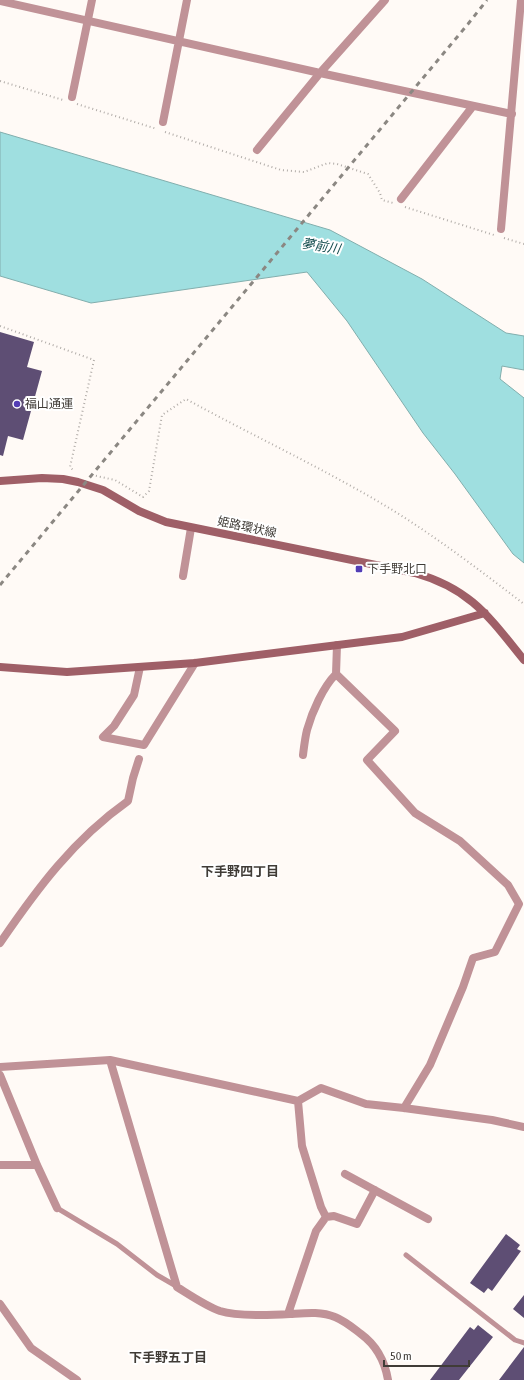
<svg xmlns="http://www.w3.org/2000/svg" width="524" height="1380" viewBox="0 0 524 1380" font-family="'Asap Condensed','Noto Sans JP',sans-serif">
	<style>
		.water { fill: #9fdfe0; stroke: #82aead }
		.building { fill: #5e4e74 }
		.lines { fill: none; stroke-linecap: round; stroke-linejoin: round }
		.path { stroke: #b1aca8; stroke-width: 2; stroke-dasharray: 1 3; stroke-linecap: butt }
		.lane { stroke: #c09297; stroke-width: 5 }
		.street { stroke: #c09297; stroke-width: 8 }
		.secondary { stroke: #9f5f67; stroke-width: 8 }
		.rail { stroke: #8b8782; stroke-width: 3; stroke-dasharray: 5 5; stroke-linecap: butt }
		.poi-dot { fill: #533db5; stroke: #fff; stroke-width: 1.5 }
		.labels { text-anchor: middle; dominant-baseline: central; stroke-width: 4; stroke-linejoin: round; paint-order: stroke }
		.poi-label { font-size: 12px; fill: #403c37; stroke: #fff; text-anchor: start }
		.street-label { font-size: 12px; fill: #403c37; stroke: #fff }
		.water-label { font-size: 13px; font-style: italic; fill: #144c4e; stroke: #fff }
		.neighbourhood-label { font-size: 13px; font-weight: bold; fill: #403c37; stroke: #fff }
	</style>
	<rect width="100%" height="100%" fill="#fffaf6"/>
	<path class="water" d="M0 132 330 230 422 279 506 333 524 336V370L502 366 500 379 524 398V563L513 554 455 474 423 433 347 321 307 272 91 303 0 276Z"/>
	<path class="building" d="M0 332 34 342 27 367 42 371 23 440 8 436 3 456 0 455Z
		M506 1234 520 1245 517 1249 521 1251 492 1291 488 1288 484 1293 470 1283Z
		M524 1295V1318L513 1309Z
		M478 1325 493 1337 459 1380H430L470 1327 474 1330Z
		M524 1347V1380H499Z"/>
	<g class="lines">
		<path class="path" d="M0 81 63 100
			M77 104 157 129
			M165 132 281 170 304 172 328 163 337 164 368 174 380 193 382 200 393 203
			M405 207 494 235
			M504 238 524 244
			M0 326 94 360 70 467 74 471
			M92 475 115 480 143 497 149 491 162 415 186 399C255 437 327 470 394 511 439 539 482 572 524 604"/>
		<path class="lane" d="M57 1208 117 1244 157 1275 176 1286
			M406 1255 515 1340 524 1343"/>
		<path class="street" d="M0 1 320 73 512 114
			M72 97 92 0
			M163 122 187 0
			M257 150 320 73 385 0
			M401 199 473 106
			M501 229 521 0
			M183 576 191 528
			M337 645 336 674 395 731 367 760 415 813 460 841 508 885 519 904 495 952 473 958 463 987 430 1065 404 1108
			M140 667 134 695 114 726 103 737 144 745 195 663
			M303 755C304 747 305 738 307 730 312 712 323 687 336 674
			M0 943C37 889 73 840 128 801L133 778 139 759
			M110 1060 177 1287C190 1295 206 1306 220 1311 236 1316 272 1315 290 1314 305 1313 321 1311 335 1317 345 1321 353 1328 361 1334 376 1345 385 1362 388 1380
			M0 1067 110 1060 298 1101 321 1088 366 1104 404 1108 492 1120 524 1127
			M0 1075 37 1165 57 1208
			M298 1101 302 1146 321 1207 326 1217
			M0 1165H37
			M345 1174 428 1219
			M0 1304 31 1348 77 1380
			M288 1314 316 1231 326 1217 334 1216 357 1224 375 1190"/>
		<path class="secondary" d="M0 481 42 478 63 479 78 482 103 490 139 511 166 522 415 573C471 589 489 617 524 660
			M0 667 67 672 195 663 402 637 485 613"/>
		<path class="rail" d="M0 585 468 24 487 0"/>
	</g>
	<g class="poi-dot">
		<circle cx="17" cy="404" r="4"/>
		<rect x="355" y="565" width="8" height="8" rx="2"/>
	</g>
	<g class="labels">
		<g class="poi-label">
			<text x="25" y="404">福山通運</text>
			<text x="367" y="569">下手野北口</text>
		</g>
		<g class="street-label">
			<text transform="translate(247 527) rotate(12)">姫路環状線</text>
		</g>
		<g class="water-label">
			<text transform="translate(321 246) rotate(9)">夢前川</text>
		</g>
		<g class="neighbourhood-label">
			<text x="240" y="871">下手野四丁目</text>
			<text x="168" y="1357">下手野五丁目</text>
		</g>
	</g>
	<path d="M384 1360v6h85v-6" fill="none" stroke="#403c37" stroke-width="2"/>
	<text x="390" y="1360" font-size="12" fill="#403c37" stroke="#ffffff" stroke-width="3" paint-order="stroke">50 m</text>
</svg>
